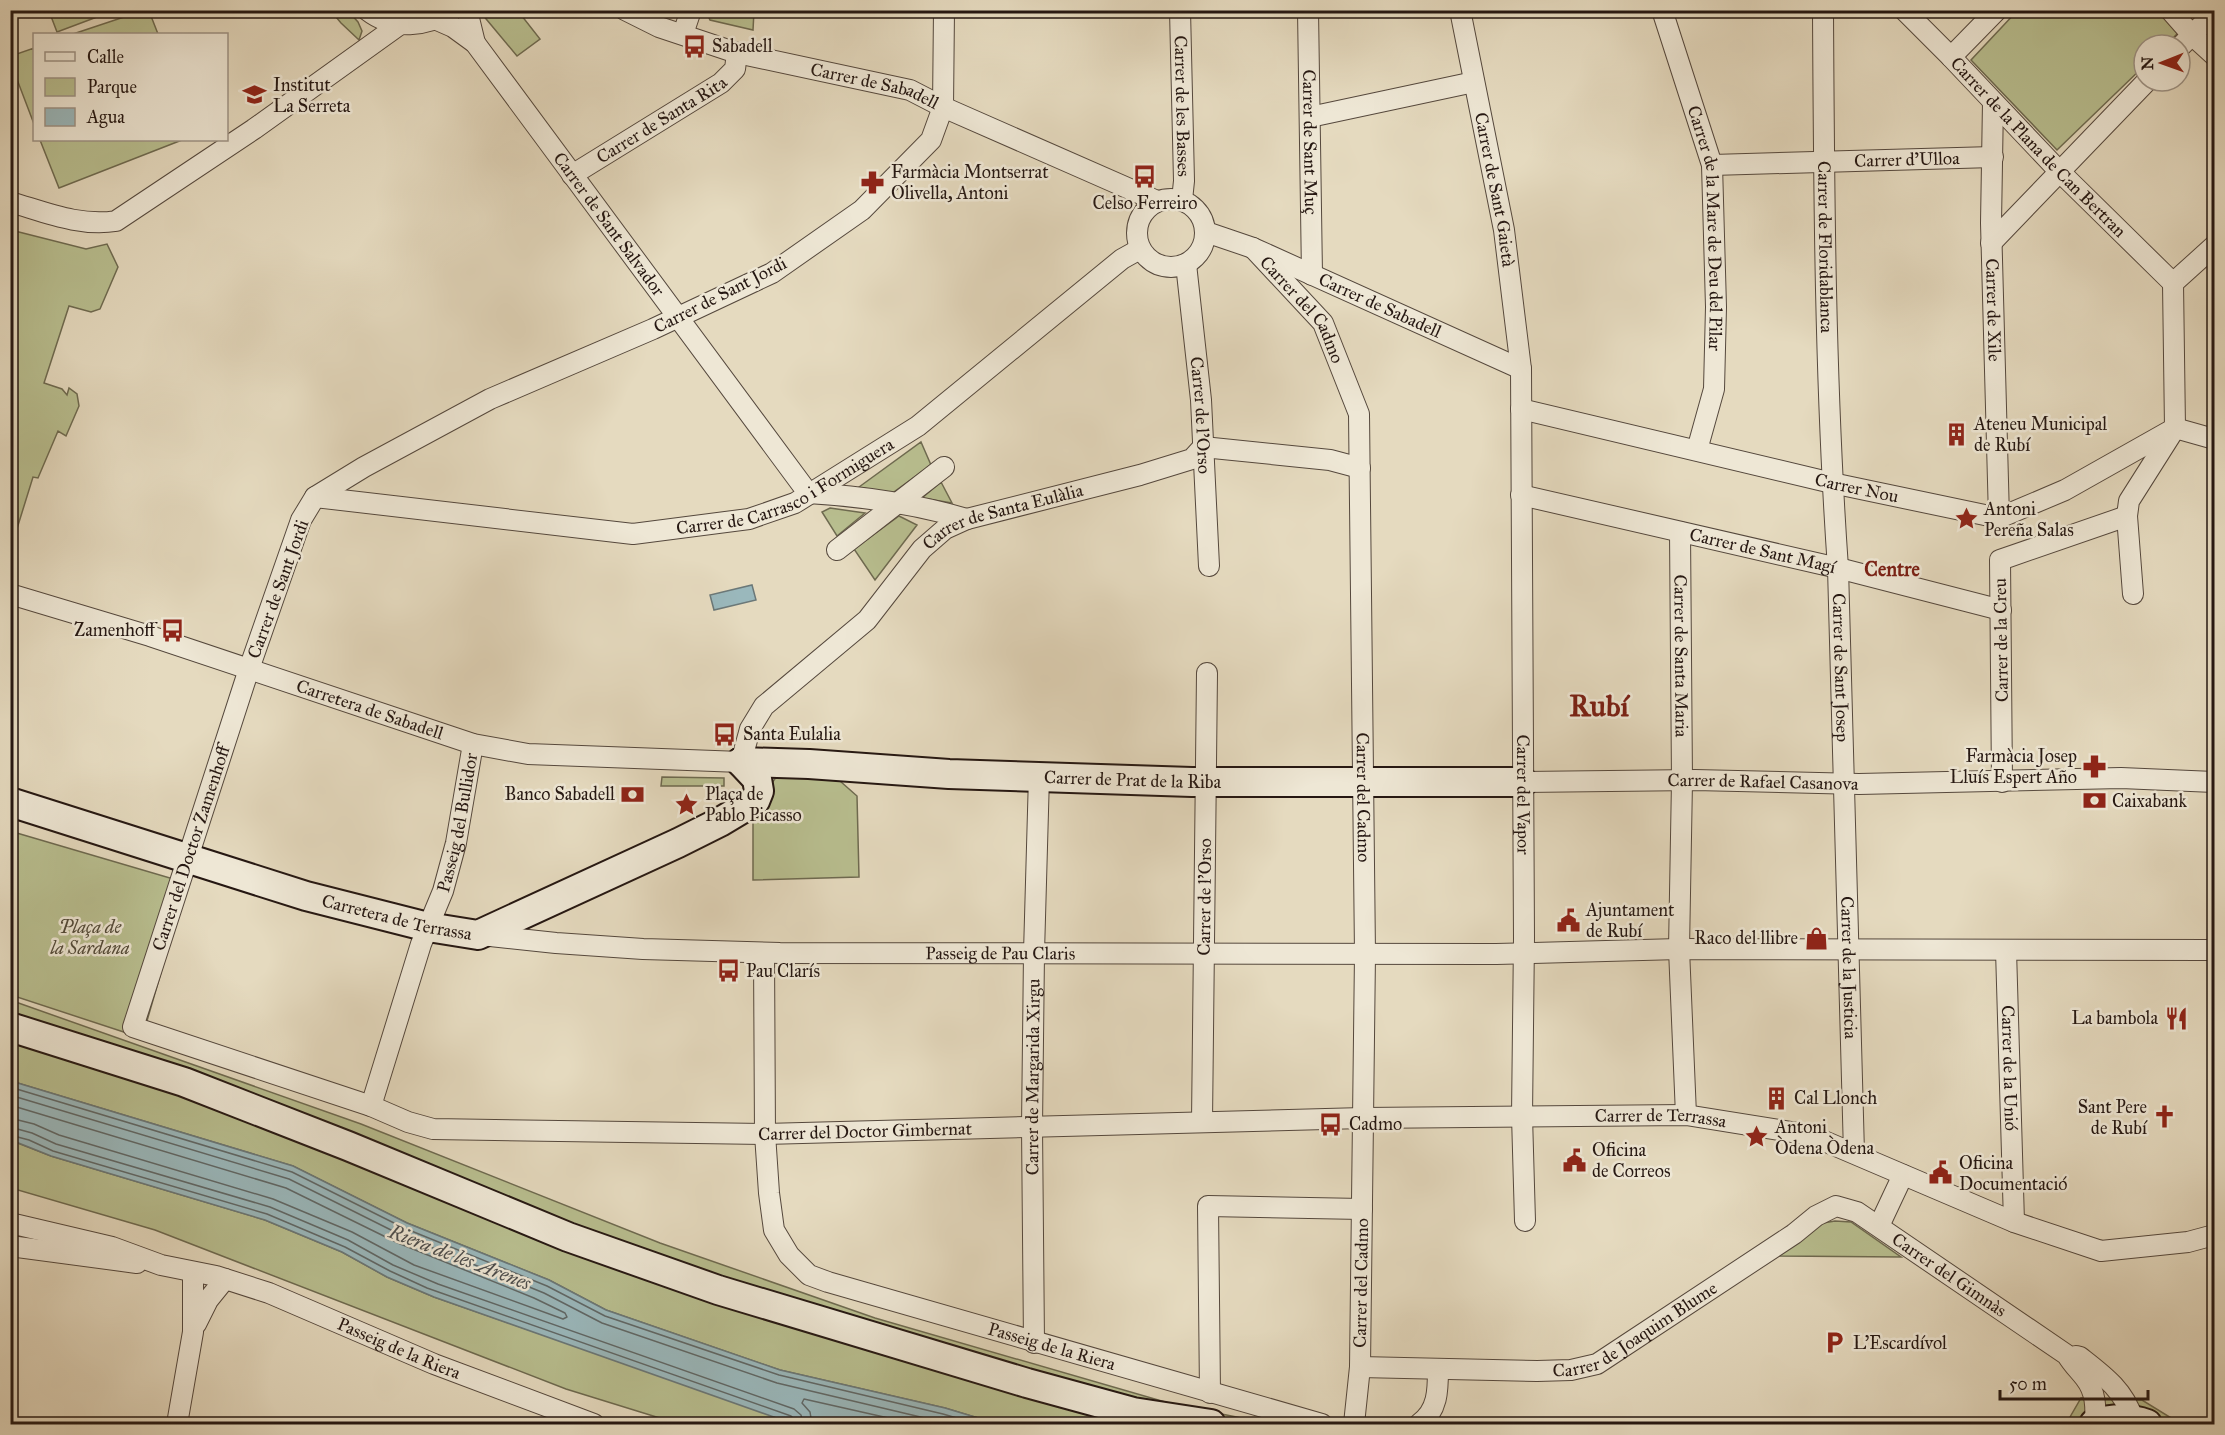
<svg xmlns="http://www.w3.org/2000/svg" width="2225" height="1435" viewBox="0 0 2225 1435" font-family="'IM FELL Great Primer',serif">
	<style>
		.green { fill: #b8be8f; stroke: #6e6a50; stroke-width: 1.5 }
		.water { fill: #9ab8bc; stroke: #6b7878; stroke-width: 1.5 }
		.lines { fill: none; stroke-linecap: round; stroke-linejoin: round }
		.shore { stroke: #606867; stroke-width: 1.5 }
		.street-casing { stroke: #55483d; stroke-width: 22 }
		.secondary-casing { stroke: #251712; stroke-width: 32 }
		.street { stroke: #eee7d5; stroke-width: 20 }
		.secondary { stroke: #eee7d5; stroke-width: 28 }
		.labels { text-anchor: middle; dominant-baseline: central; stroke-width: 5; stroke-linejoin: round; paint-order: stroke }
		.poi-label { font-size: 18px; fill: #251712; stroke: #eee7d5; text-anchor: start }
		.street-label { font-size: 18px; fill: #251712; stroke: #eee7d5 }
		.park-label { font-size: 18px; font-style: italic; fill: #514938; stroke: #eee7d5 }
		.neighbourhood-label { font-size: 20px; font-weight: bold; fill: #7a1f14; stroke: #eee7d5 }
		.water-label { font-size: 20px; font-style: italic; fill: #4e4f4e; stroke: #eee7d5 }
		.town-label { font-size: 30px; font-weight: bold; fill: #7a1f14; stroke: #eee7d5 }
	</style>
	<rect width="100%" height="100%" fill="#e5dabf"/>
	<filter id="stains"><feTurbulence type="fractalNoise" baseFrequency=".00333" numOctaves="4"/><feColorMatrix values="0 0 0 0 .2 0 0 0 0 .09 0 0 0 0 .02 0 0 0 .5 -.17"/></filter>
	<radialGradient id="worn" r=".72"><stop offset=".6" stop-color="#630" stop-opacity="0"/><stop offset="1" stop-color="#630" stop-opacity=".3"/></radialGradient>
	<path class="green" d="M49 11H113L57 32Z
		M142 11H149L158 34H73Z
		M331 11H348L358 22 362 31 359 40 341 23Z
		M483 11H518L540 39 517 56 482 14Z
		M706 11H754L753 30 710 20Z
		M2017 11H2157L2179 32 2166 45H2144V66L2057 150 1971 60Z
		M34 48V124L10 61 11 56Z
		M40 140H182L59 188Z
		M11 230 86 249 107 244 118 267 100 309 91 312 69 306 44 383 62 389 67 395 69 388 77 394 79 406 66 436 58 431 38 478 33 477 11 548Z
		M921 442 931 465 891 494 859 487Z
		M941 482 952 503 922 498Z
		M830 508 865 513 837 536 822 512Z
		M899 516 917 525 875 580 854 549Z
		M779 773 832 774 857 796 859 877 753 880V810Z
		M662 777 724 778V786H661Z
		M10 831 187 883 142 1038 11 995Z
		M10 1000 361 1124 660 1243 875 1318 1172 1404 1271 1424H998L945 1408 780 1370 606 1310 549 1280 407 1223 293 1166 11 1081Z
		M10 1140 51 1156 265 1220 342 1252 387 1277 434 1297 799 1424H679L566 1389 155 1230 11 1188Z
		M1835 1221 1851 1222 1901 1257 1777 1256 1823 1223Z
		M2081 1398 2142 1400 2181 1424H2066Z"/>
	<path class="water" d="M752 585 756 600 714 610 710 595Z
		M11 1081 293 1166 407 1223 549 1280 606 1310 780 1370 945 1408 998 1424H799L785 1421 434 1297 387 1277 342 1252 265 1220 51 1156 11 1140Z"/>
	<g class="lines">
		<path class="shore" d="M10 1087 292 1172 404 1228 547 1286 605 1316 779 1375 943 1414 977 1424
			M10 1095 289 1179 401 1235 544 1293 602 1323 777 1383 950 1424
			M10 1105 286 1188 398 1243 534 1298 565 1313 567 1317 563 1319 414 1265 352 1232 273 1199 59 1135 34 1124 10 1118
			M10 1127 32 1133 56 1144 270 1207 348 1240 393 1265 438 1284 794 1409 801 1415 803 1424
			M10 1135 29 1140 53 1151 267 1214 345 1247 390 1271 427 1288 791 1416 795 1420 796 1424
			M812 1424 810 1412 802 1403 804 1399 915 1424"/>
		<defs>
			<g id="street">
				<path d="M367 10C394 31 426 27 453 10"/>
				<path d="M467 10 475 43"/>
				<path id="s1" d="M625 10 659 27 737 53 910 90 943 107 1157 201"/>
				<path id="s2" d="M944 10 943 107 931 140 862 210 772 273 653 329 490 399 364 467 315 497 301 520 249 669 133 1027 371 1106 408 1122 433 1129 765 1134 1363 1118 1686 1115 1810 1135 2014 1222 2101 1251 2188 1242 2214 1235"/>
				<path id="s3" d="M1180 10 1184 181 1182 200"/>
				<path id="s4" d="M1308 10 1312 275"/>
				<path id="s5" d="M1460 10 1504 230 1521 369 1524 938 1522 1116 1525 1221"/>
				<path id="s6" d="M1662 10 1712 165 1716 307 1714 389 1697 450"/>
				<path id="s7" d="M1823 10C1824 196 1825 383 1838 568L1854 1153"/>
				<path id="s8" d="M1904 10 1951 57 2059 171 2173 283"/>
				<path d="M2170 10 2192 35 2214 55"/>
				<path id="s9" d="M437 20 453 27 475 43C586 193 697 343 808 493"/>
				<path d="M683 34 691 10"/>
				<path d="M2180 47 2214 13"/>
				<path d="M1951 57 1997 10"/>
				<path id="s10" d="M1993 102 1991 223 1999 518"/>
				<path d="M1310 117 1474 82"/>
				<path id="s11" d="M1712 165 1993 157"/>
				<path id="s12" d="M572 175 721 83 735 69 737 53"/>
				<circle cx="1171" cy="233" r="34"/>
				<path d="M10 202C45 212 80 227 116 221L254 129 399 25"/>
				<path id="s13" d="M1206 232 1253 248 1521 369"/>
				<path d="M1991 243 2147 81"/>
				<path id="s14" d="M1253 248 1323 323 1359 414 1365 954 1360 1367 1354 1424"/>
				<path id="s15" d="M1186 264 1201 400 1209 566"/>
				<path id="s16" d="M1521 409 1832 483 1999 518 2065 490 2175 428"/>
				<path d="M2175 428 2173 283 2214 246"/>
				<path d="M2175 428 2214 439"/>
				<path d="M1203 447 1330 460 1360 468"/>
				<path d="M808 493C862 496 915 504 967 519"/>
				<path id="s17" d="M1521 495 1838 568 2001 610"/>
				<path id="s18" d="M315 497 633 534 749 519 795 503 918 426 1122 259 1140 249"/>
				<path id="s19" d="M1680 532 1682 781 1679 949 1686 1115"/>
				<path d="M837 550 944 467"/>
				<path id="s20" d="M10 594 150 636 473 744 528 754 741 762 750 729 764 706 867 620 922 549 945 529 967 519 1140 475 1192 459 1203 447"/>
				<path d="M2133 594 2127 516 2129 501 2174 430"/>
				<path id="s21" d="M1523 782 1695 780 1859 784 2121 778 2214 782"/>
				<path d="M2002 782 2000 560 2127 516"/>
				<path id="s22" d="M481 935 556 943 643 949 780 953 1496 954 1679 949 2214 950"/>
				<path id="s23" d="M2006 950 2014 1222"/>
				<path id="s24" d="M764 953 765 1134 769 1193 774 1230 789 1255 809 1275 828 1282 1322 1424"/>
				<path id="s25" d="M371 1106 421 944 443 891 456 843 473 744"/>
				<path id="s26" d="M1202 1122 1207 673"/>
				<path id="s27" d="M10 1223 112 1247 161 1265 216 1276 269 1293 434 1364 594 1424"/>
				<path d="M1879 1226 1903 1175"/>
				<path d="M10 1246 137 1263"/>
				<path d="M196 1324 208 1300 225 1279"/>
				<path id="s28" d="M1034 1343 1032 1127 1034 953 1039 776"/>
				<path d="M2076 1356 2080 1357C2103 1375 2124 1390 2133 1419"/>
				<path id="s29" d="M1360 1367 1537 1371 1571 1370 1597 1364 1794 1234 1816 1216 1836 1206 1857 1212 2067 1355C2073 1365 2079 1370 2085 1378 2096 1392 2096 1407 2095 1424"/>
				<path d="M1210 1393 1208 1206 1362 1209"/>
				<path d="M177 1424 193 1332V1272"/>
				<path d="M1419 1424C1438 1411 1438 1390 1438 1369"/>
			</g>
			<g id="secondary">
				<path id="s30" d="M741 762 809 764 949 774 1192 782H1523"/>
				<path id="s31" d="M10 802 306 896 428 927 478 935 678 843 720 822 755 801 759 791 757 779 741 762"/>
				<path d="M10 1027 184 1082 348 1146 568 1237 718 1290 1027 1383 1133 1412 1211 1424"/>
				<path d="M2094 1424C2112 1418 2128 1417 2147 1424"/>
			</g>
		</defs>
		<use href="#street" class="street-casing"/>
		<use href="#secondary" class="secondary-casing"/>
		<use href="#street" class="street"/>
		<use href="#secondary" class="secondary"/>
	</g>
	<defs>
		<symbol id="bus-bare" viewBox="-9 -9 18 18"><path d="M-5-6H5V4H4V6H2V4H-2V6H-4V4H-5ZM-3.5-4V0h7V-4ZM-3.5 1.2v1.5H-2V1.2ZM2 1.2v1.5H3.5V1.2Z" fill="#8f2418" stroke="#eee7d5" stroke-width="2.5" paint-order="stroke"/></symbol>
		<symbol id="school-bare" viewBox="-9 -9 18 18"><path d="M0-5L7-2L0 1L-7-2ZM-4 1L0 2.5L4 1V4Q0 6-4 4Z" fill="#8f2418" stroke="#eee7d5" stroke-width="2.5" paint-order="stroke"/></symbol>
		<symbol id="pharmacy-bare" viewBox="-9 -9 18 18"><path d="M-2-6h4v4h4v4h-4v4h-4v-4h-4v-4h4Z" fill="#8f2418" stroke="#eee7d5" stroke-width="2.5" paint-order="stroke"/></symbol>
		<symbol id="building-bare" viewBox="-9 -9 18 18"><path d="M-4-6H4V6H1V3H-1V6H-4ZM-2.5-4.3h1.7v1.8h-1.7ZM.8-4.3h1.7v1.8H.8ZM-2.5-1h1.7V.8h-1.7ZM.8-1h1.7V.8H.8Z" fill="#8f2418" stroke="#eee7d5" stroke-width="2.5" paint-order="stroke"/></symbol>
		<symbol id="sight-bare" viewBox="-9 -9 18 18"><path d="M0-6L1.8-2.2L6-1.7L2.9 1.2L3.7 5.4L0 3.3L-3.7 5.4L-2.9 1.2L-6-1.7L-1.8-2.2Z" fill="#8f2418" stroke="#eee7d5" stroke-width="2.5" paint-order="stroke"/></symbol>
		<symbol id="bank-bare" viewBox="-9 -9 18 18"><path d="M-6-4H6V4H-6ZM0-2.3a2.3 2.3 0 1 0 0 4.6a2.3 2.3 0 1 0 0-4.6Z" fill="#8f2418" stroke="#eee7d5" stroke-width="2.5" paint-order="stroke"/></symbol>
		<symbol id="civic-bare" viewBox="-9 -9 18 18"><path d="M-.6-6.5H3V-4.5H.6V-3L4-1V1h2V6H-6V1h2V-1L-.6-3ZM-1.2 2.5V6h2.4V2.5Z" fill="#8f2418" stroke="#eee7d5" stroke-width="2.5" paint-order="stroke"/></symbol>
		<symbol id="shop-bare" viewBox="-9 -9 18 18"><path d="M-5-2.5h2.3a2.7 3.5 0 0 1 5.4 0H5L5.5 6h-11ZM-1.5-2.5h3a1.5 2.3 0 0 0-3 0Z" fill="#8f2418" stroke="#eee7d5" stroke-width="2.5" paint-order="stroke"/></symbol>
		<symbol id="restaurant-bare" viewBox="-9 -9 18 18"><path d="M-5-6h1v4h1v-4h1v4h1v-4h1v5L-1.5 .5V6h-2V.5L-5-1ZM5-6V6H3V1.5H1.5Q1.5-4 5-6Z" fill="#8f2418" stroke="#eee7d5" stroke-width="2.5" paint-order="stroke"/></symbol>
		<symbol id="church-bare" viewBox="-9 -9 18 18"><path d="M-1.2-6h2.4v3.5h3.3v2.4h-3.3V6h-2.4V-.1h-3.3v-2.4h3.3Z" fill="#8f2418" stroke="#eee7d5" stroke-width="2.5" paint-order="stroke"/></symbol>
		<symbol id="parking-bare" viewBox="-9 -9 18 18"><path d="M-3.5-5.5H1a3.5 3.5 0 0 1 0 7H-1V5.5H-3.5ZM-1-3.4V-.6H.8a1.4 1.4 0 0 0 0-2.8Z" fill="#8f2418" stroke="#eee7d5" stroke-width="2.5" paint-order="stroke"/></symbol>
	</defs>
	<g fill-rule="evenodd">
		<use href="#bus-bare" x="678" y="30" width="33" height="33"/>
		<use href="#school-bare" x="238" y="78" width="33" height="33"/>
		<use href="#bus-bare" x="1128" y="160" width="33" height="33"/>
		<use href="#pharmacy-bare" x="856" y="166" width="33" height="33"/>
		<use href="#building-bare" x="1940" y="418" width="33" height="33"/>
		<use href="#sight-bare" x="1950" y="502" width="33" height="33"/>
		<use href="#bus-bare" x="156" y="614" width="33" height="33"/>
		<use href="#bus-bare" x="708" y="718" width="33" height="33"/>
		<use href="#pharmacy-bare" x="2078" y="750" width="33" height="33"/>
		<use href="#bank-bare" x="616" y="778" width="33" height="33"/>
		<use href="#bank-bare" x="2078" y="784" width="33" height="33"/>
		<use href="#sight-bare" x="670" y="788" width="33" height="33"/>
		<use href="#civic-bare" x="1552" y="904" width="33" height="33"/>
		<use href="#shop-bare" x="1800" y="922" width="33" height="33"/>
		<use href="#bus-bare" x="712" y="954" width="33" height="33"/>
		<use href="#restaurant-bare" x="2160" y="1002" width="33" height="33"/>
		<use href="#building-bare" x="1760" y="1082" width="33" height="33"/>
		<use href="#church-bare" x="2148" y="1100" width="33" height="33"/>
		<use href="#bus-bare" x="1314" y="1108" width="33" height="33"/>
		<use href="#sight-bare" x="1740" y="1120" width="33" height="33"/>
		<use href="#civic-bare" x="1558" y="1144" width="33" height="33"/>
		<use href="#civic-bare" x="1924" y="1156" width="33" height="33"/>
		<use href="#parking-bare" x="1818" y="1326" width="33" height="33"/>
	</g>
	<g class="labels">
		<g class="poi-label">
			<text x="712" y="46">Sabadell</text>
			<text x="273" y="85">Institut<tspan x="273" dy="21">La Serreta</tspan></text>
			<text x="891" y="172">Farmàcia Montserrat<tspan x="891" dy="21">Olivella, Antoni</tspan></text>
			<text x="1145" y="203" text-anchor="middle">Celso Ferreiro</text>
			<text x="1974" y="424">Ateneu Municipal<tspan x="1974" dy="21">de Rubí</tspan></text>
			<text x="1984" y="509">Antoni<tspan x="1984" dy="21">Pereña Salas</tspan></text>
			<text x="155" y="630" text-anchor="end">Zamenhoff</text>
			<text x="743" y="734">Santa Eulalia</text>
			<text x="2077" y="756" text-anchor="end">Farmàcia Josep<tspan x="2077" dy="21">Lluís Espert Año</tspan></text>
			<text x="615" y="794" text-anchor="end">Banco Sabadell</text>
			<text x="705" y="794">Plaça de<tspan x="705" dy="21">Pablo Picasso</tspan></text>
			<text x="2112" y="801">Caixabank</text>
			<text x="1586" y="910">Ajuntament<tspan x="1586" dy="21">de Rubí</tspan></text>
			<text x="1798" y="938" text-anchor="end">Raco del llibre</text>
			<text x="746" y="971">Pau Clarís</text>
			<text x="2158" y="1018" text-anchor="end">La bambola</text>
			<text x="1794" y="1098">Cal Llonch</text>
			<text x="2147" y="1107" text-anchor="end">Sant Pere<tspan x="2147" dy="21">de Rubí</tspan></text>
			<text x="1349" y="1124">Cadmo</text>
			<text x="1775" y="1127">Antoni<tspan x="1775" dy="21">Òdena Òdena</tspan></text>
			<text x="1592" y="1150">Oficina<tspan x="1592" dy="21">de Correos</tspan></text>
			<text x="1959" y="1163">Oficina<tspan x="1959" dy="21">Documentació</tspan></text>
			<text x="1853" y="1343">L'Escardívol</text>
		</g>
		<g class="street-label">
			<text stroke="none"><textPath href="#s1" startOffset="262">Carrer de Sabadell</textPath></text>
			<text stroke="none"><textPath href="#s3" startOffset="96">Carrer de les Basses</textPath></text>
			<text stroke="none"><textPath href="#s12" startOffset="105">Carrer de Santa Rita</textPath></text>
			<text stroke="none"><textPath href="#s4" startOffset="132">Carrer de Sant Muç</textPath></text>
			<text stroke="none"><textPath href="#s8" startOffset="192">Carrer de la Plana de Can Bertran</textPath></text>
			<text stroke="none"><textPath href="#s11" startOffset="195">Carrer d'Ulloa</textPath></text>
			<text stroke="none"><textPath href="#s5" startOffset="183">Carrer de Sant Gaietà</textPath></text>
			<text stroke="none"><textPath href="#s9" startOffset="270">Carrer de Sant Salvador</textPath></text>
			<text stroke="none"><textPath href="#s6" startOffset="225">Carrer de la Mare de Deu del Pilar</textPath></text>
			<text stroke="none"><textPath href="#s7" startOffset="237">Carrer de Floridablanca</textPath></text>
			<text transform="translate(720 295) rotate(-27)">Carrer de Sant Jordi</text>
			<text stroke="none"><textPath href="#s13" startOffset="189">Carrer de Sabadell</textPath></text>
			<text stroke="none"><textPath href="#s10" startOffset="208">Carrer de Xile</textPath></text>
			<text stroke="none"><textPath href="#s14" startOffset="80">Carrer del Cadmo</textPath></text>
			<text stroke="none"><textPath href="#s15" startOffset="152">Carrer de l'Orso</textPath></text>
			<text stroke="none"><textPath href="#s18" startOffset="482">Carrer de Carrasco i Formiguera</textPath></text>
			<text stroke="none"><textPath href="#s16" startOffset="345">Carrer Nou</textPath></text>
			<text stroke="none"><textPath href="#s20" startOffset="1130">Carrer de Santa Eulàlia</textPath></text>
			<text stroke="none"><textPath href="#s17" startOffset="248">Carrer de Sant Magí</textPath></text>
			<text transform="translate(278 589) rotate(-70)">Carrer de Sant Jordi</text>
			<text transform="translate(2001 640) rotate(-91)">Carrer de la Creu</text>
			<text stroke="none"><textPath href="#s19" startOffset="124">Carrer de Santa Maria</textPath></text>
			<text stroke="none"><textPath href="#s7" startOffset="658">Carrer de Sant Josep</textPath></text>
			<text stroke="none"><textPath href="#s20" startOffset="378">Carretera de Sabadell</textPath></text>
			<text stroke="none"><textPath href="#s30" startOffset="392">Carrer de Prat de la Riba</textPath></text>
			<text stroke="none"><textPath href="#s21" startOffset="240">Carrer de Rafael Casanova</textPath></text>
			<text stroke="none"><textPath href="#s5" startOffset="790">Carrer del Vapor</textPath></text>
			<text stroke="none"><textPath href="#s14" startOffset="584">Carrer del Cadmo</textPath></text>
			<text stroke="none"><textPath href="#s25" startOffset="297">Passeig del Bullidor</textPath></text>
			<text transform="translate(191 848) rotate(-72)">Carrer del Doctor Zamenhoff</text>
			<text stroke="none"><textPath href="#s26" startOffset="225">Carrer de l'Orso</textPath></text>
			<text stroke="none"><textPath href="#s31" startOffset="404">Carretera de Terrassa</textPath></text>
			<text stroke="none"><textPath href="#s22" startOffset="520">Passeig de Pau Claris</textPath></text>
			<text stroke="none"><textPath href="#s7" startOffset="958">Carrer de la Justicia</textPath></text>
			<text stroke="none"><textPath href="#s23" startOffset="118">Carrer de la Unió</textPath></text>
			<text stroke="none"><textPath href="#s28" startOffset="266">Carrer de Margarida Xirgu</textPath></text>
			<text stroke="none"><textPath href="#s2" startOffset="2956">Carrer de Terrassa</textPath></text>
			<text stroke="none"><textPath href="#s2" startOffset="2160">Carrer del Doctor Gimbernat</textPath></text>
			<text stroke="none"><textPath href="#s29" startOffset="658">Carrer del Gimnàs</textPath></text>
			<text transform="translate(1361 1283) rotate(-89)">Carrer del Cadmo</text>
			<text stroke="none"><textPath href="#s29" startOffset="286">Carrer de Joaquim Blume</textPath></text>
			<text stroke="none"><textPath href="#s24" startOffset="588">Passeig de la Riera</textPath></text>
			<text stroke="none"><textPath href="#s27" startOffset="410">Passeig de la Riera</textPath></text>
		</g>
		<g class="park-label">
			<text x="90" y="927">Plaça de<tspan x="90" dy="21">la Sardana</tspan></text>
		</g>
		<g class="neighbourhood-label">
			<text x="1892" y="569">Centre</text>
		</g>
		<g class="water-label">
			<text transform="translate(460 1257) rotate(21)">Riera de les Arenes</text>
		</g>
		<g class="town-label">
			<text x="1599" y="706">Rubí</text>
		</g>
	</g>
	<rect width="2225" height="1435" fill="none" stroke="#e5dabf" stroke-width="36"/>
	<rect x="12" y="12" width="2201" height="1411" fill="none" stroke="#251712" stroke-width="3"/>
	<rect x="18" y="18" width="2189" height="1399" fill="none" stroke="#251712" stroke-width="1.5"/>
	<rect x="33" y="33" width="195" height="108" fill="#eee7d5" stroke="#9e9487" stroke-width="1.5"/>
	<rect x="45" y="52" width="30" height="9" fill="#eee7d5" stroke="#9e9487" stroke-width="1.5"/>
	<text x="87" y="63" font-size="18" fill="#251712">Calle</text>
	<rect x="45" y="78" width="30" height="18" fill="#b8be8f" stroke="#9e9487" stroke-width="1.5"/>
	<text x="87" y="93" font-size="18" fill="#251712">Parque</text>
	<rect x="45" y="108" width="30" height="18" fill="#9ab8bc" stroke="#9e9487" stroke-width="1.5"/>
	<text x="87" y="123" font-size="18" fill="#251712">Agua</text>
	<g transform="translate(2162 63) rotate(269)"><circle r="28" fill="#eee7d5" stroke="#9e9487" stroke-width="1.5"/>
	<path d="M0-4.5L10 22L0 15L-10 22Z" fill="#8f2418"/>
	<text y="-9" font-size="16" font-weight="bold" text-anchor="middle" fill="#251712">N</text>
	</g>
	<path d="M2000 1390v9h148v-9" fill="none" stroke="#251712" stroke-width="3"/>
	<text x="2009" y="1390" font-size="18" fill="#251712" stroke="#eee7d5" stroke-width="4.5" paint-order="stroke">50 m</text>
	<rect width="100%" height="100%" filter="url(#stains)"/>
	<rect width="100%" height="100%" fill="url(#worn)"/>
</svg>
